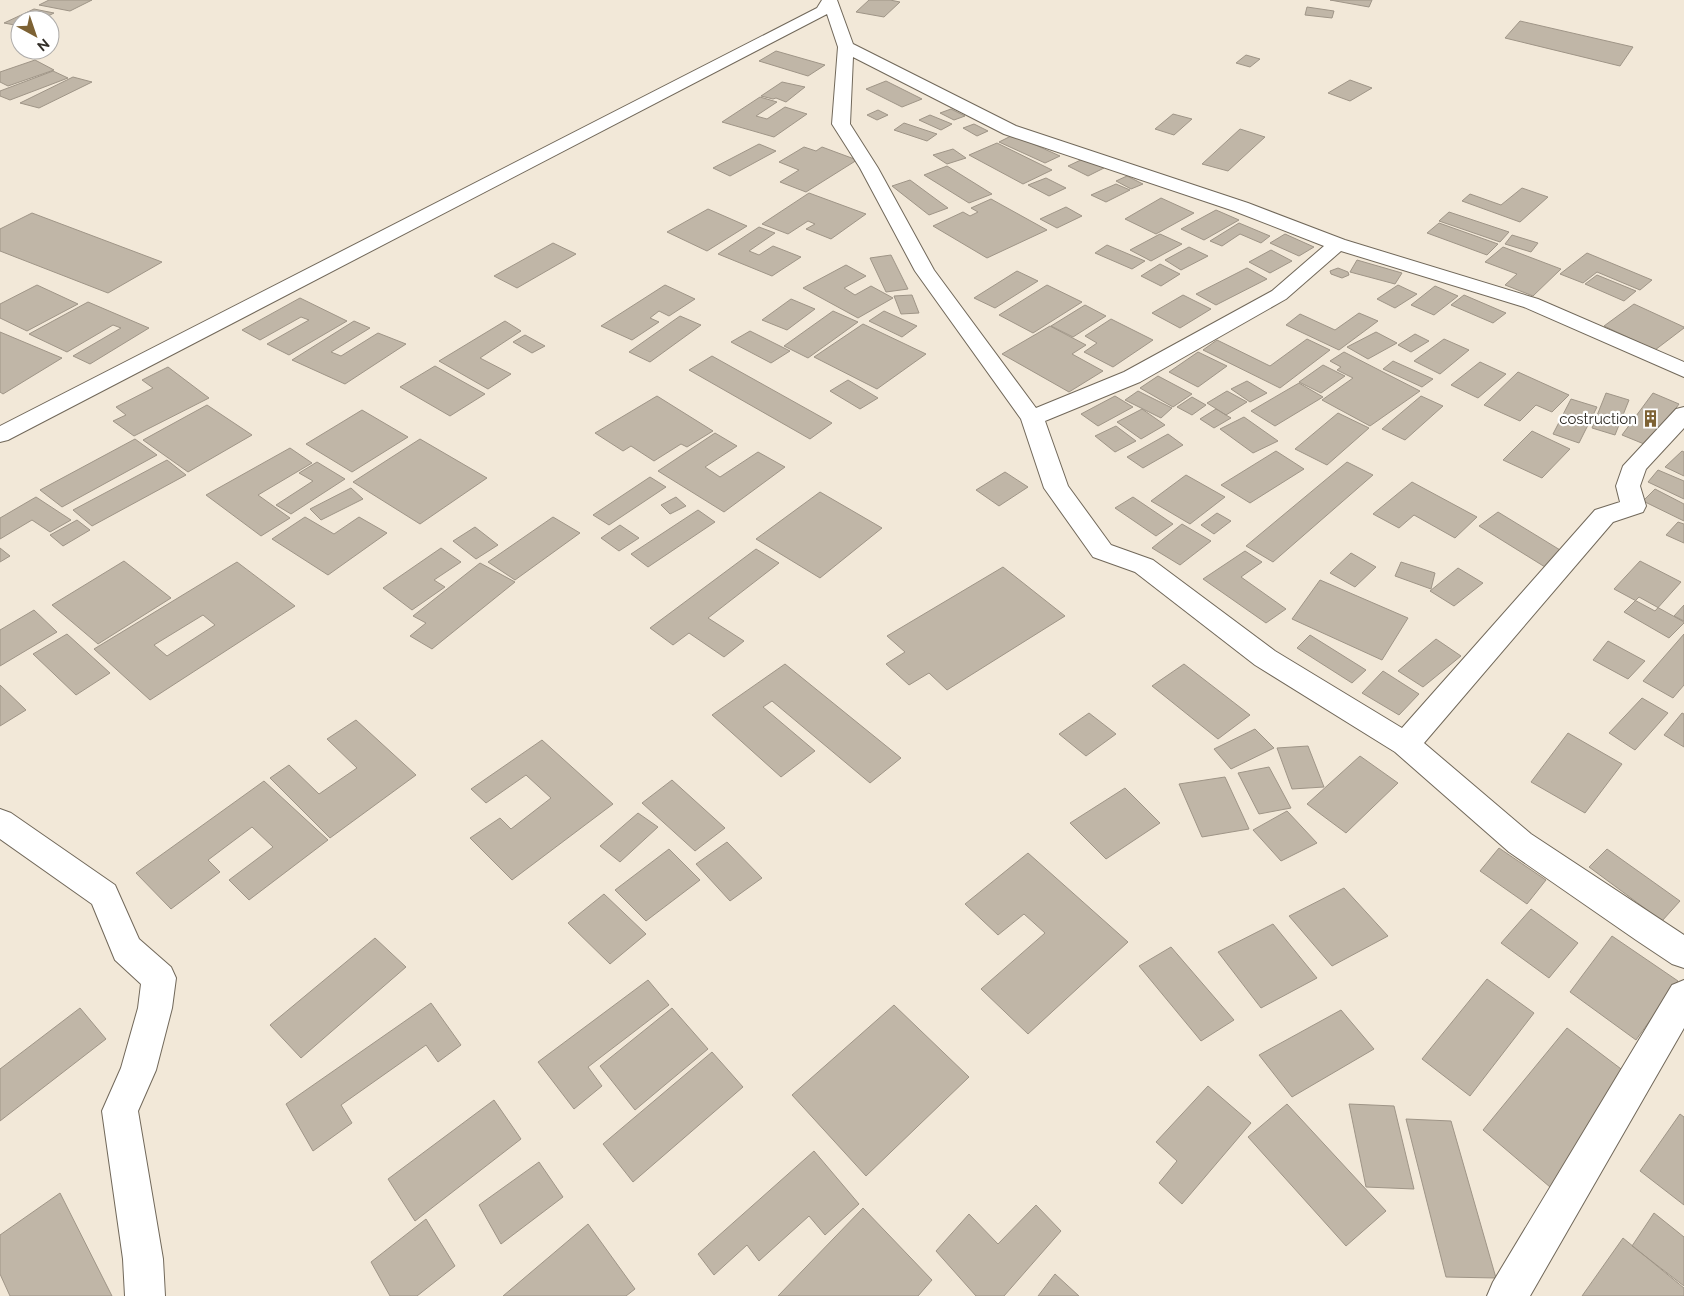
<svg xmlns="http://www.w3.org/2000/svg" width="1684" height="1296" viewBox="0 0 1684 1296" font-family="Raleway,sans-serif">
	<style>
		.building { fill: #c0b6a7; stroke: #9f9587; fill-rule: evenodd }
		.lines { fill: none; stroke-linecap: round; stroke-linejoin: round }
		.minor-casing { stroke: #71685a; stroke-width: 2 }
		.minor { fill: #fff; fill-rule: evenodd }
		.labels { text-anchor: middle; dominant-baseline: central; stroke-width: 4.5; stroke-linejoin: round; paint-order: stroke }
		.poi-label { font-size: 15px; fill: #322e28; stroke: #fff; text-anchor: end }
	</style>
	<rect width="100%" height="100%" fill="#f2e8d8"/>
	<path class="building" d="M49 0H92L70 11 39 5Z
		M869 0H890L900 2 884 17 856 12Z
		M1330 0H1372L1369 7Z
		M1307 7 1334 11 1332 18 1305 15Z
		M34 9 54 13 42 19 48 20H20V26L4 23Z
		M1520 21 1633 47 1620 66 1505 38Z
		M776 51 825 65 808 76 759 61Z
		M1246 55 1260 59 1250 67 1236 63Z
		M35 60 54 70 8 86 0 82V72Z
		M53 71 68 78 10 100 0 96V91Z
		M73 77 92 82 39 108 20 103Z
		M1350 80 1372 88 1350 101 1328 93Z
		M886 81 922 99 902 107 866 89Z
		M782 82 805 87 786 102 776 98 773 99 761 96Z
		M760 97 777 102 756 116 767 119 785 107 807 114 774 137 722 122Z
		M951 109 965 116 954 120 940 113Z
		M878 110 888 115 877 120 867 115Z
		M1173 114 1192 119 1174 135 1155 129Z
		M930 115 952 124 941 130 919 120Z
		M904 123 937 134 927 141 894 130Z
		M974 124 988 131 977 136 963 128Z
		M1240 129 1265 137 1228 171 1202 164Z
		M1013 135 1060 156 1045 163 999 142Z
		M997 143 1052 170 1023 184 969 155Z
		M759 144 776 151 730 176 713 168Z
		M804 147 816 151 822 147 857 160 806 192 780 182 799 170 779 162Z
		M953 149 966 158 947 164 933 155Z
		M1085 158 1104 168 1088 176 1068 166Z
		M947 166 992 194 969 203 924 175Z
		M1127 176 1143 184 1131 189 1116 181Z
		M1046 178 1066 188 1049 196 1028 185Z
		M910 180 948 208 929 215 892 186Z
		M1116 184 1130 190 1106 202 1091 195Z
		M1522 188 1548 197 1520 222 1462 201 1470 194 1501 205Z
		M809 193 866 214 831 239 806 229 815 224 808 221 788 234 762 224Z
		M1161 198 1194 213 1156 234 1125 219Z
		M991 199 1047 230 987 258 933 226 963 212 970 216 978 212 971 208Z
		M1066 207 1082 216 1057 228 1040 219Z
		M708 209 747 226 707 251 667 232Z
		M1216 210 1239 220 1204 240 1181 229Z
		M1449 212 1509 232 1500 242 1439 221Z
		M32 213 162 262 108 293 0 251V229Z
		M1239 223 1270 236 1261 243 1240 234 1222 246 1210 241Z
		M1439 223 1498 244 1487 255 1427 233Z
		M759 227 775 233 749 251 759 255 773 246 801 257 772 276 718 254Z
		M1160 234 1182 244 1151 261 1130 250Z
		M1285 234 1314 247 1299 256 1270 243Z
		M1512 235 1538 243 1531 252 1505 244Z
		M553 243 576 254 517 288 494 276Z
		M1107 245 1145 261 1132 269 1095 253Z
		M1189 247 1208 256 1181 270 1165 260Z
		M1503 247 1561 269 1533 296 1505 285 1517 274 1485 262Z
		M1271 250 1292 261 1270 273 1249 262Z
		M1587 253 1652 280 1640 290 1597 272 1583 283 1560 274Z
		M891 255 908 289 886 292 870 258Z
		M1357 260 1402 273 1395 284 1350 272Z
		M1160 264 1180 274 1161 286 1141 276Z
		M846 265 866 276 844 288 855 295 871 286 893 298 858 318 803 288Z
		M1247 268 1267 279 1216 305 1196 294Z
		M1338 268 1348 272 1349 275 1342 278 1331 274 1330 271Z
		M1017 271 1038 281 995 308 974 298Z
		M1597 275 1636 291 1624 301 1585 284Z
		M37 285 78 304 27 331 0 318V304Z
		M665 285 695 299 669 316 659 311 650 318 659 322 632 340 601 326Z
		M1047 285 1082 302 1033 333 999 315Z
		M1398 285 1417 294 1395 308 1377 299Z
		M1435 286 1458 296 1434 315 1411 305Z
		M912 295 919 313 901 314 894 296Z
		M1183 295 1211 309 1180 328 1152 313Z
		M1464 295 1506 313 1493 323 1451 305Z
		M300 298 347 321 289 355 267 344 309 320 301 317 260 340 242 330Z
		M791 299 815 309 787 330 762 320Z
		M88 302 149 328 90 364 73 356 121 328 113 325 67 352 29 334Z
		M1634 304 1684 327V328L1655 350 1604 326Z
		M1085 305 1106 316 1073 337 1051 326Z
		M833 311 858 322 808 358 784 346Z
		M884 311 917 326 902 337 869 321Z
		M1359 313 1378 321 1339 350 1286 325 1300 314 1335 330Z
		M680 316 701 325 650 362 629 352Z
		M1111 319 1153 340 1113 367 1084 352 1097 343 1085 336Z
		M354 321 370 328 331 352 341 356 378 333 406 344 345 384 292 360Z
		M505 321 521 331 480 358 511 374 488 389 439 361Z
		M863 324 926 354 877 389 814 357Z
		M1050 326 1086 345 1072 354 1103 371 1069 392 1002 354Z
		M750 331 790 351 771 363 731 342Z
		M0 332 62 358 3 394 0 392Z
		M1376 332 1397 343 1368 359 1347 347Z
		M1415 334 1429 341 1411 352 1398 345Z
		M525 335 545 346 532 353 513 342Z
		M1307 339 1330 350 1280 388 1203 350 1217 340 1270 366Z
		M1444 339 1469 350 1440 374 1414 361Z
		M1198 352 1227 366 1198 387 1169 372Z
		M1344 352 1420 391 1370 426 1322 400 1353 378 1337 370 1341 367 1330 361Z
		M712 356 832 423 810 439 689 370Z
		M1393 361 1433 379 1422 387 1383 369Z
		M1480 362 1506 374 1478 398 1451 385Z
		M1323 365 1345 376 1321 393 1299 382Z
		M435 366 485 394 450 416 400 387Z
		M168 367 209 398 134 436 113 421 126 415 116 407 153 388 142 380Z
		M1518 372 1569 395 1552 412 1536 405 1520 421 1484 405Z
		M1158 376 1192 394 1173 407 1140 388Z
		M848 380 878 398 860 409 830 391Z
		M1247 381 1267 393 1250 402 1231 389Z
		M1299 383 1323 397 1275 426 1251 411Z
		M1138 391 1172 408 1161 418 1125 400Z
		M1227 391 1247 402 1226 415 1207 403Z
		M1606 393 1629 400 1615 435 1592 428Z
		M1653 393 1679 404 1649 446 1622 435Z
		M657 396 713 431 687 447 681 444 654 461 631 446 623 451 595 433Z
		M1115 396 1133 407 1098 426 1081 414Z
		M1421 396 1443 406 1405 440 1382 429Z
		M1192 397 1206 405 1192 415 1177 407Z
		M1571 399 1597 407 1579 443 1553 434Z
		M207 405 252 435 188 472 143 440Z
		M1142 409 1165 425 1141 439 1117 422Z
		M1216 409 1231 418 1214 428 1200 419Z
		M362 410 408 437 352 472 306 444Z
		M1338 413 1369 428 1327 465 1295 449Z
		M1244 417 1278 441 1253 453 1220 429Z
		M1116 426 1136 441 1115 452 1095 436Z
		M1532 431 1570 449 1542 478 1503 460Z
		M715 433 737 446 705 467 720 477 758 452 785 467 724 512 658 471Z
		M1168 434 1183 445 1143 468 1127 457Z
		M135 439 157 455 62 507 40 490Z
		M420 439 487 478 420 524 353 482Z
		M290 448 312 463 258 495 290 518 261 536 206 495Z
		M1276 451 1304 469 1250 503 1221 485Z
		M1682 451 1684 452V476L1665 467Z
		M167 460 186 475 92 526 73 510Z
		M317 462 345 479 291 514 276 505 313 481 299 473Z
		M1347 462 1373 475 1273 562 1246 546Z
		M1658 470 1684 481V499L1648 482Z
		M1005 472 1028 487 999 506 976 490Z
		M1186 475 1225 497 1190 524 1151 501Z
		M650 477 666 487 609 525 593 515Z
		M1412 482 1477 517 1455 538 1414 515 1399 528 1373 514Z
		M351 488 363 499 321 520 310 509Z
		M1655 489 1684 504V521L1643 501Z
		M820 492 882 528 820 578 756 539Z
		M36 497 71 520 50 532 32 520 0 539V518Z
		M676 497 686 506 670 514 661 505Z
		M1133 497 1173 524 1156 536 1115 508Z
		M698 510 715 522 648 567 631 554Z
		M1498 512 1565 553 1545 567 1479 526Z
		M1217 513 1231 521 1214 534 1201 525Z
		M305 517 334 534 359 517 387 533 328 575 272 539Z
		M553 517 580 533 515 580 488 562Z
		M77 520 90 530 63 546 50 535Z
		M1678 522 1684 524V543L1666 535Z
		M1182 524 1211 541 1180 565 1152 548Z
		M620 525 639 538 619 551 601 538Z
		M475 527 498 545 476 559 453 541Z
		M0 548 10 556 0 562Z
		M441 548 461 562 434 580 445 587 412 610 383 588Z
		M756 549 779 563 708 618 744 641 724 657 689 633 673 645 650 628Z
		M1245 551 1262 562 1241 577 1286 609 1266 623 1203 579Z
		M1351 553 1376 567 1355 587 1330 573Z
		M124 561 171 598 98 644 52 605Z
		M1640 561 1681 582 1655 611 1614 589Z
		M237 562 295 606 150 700 94 649ZM203 615 215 625 167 656 154 645Z
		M1401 562 1435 573 1431 589 1395 576Z
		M480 563 515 582 432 649 410 636 426 623 413 616Z
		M1003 567 1065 616 947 690 929 673 909 685 886 664 905 652 887 636Z
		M1458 568 1483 583 1454 606 1430 591Z
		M1320 580 1408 618 1382 660 1292 619Z
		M1639 597 1684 622V623L1669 638 1624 612Z
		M1684 605V621L1674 616Z
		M34 610 57 632 0 666V630Z
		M67 634 110 673 76 695 33 654Z
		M1684 634V685L1673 698 1643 681Z
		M1310 635 1366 670 1352 683 1297 648Z
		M1436 639 1461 656 1423 687 1398 671Z
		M1608 641 1645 661 1628 679 1593 660Z
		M785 664 901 758 870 783 772 701 763 707 815 751 781 777 712 715Z
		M1184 664 1250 715 1218 739 1152 686Z
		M1383 671 1419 694 1399 715 1362 693Z
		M0 685 26 710 0 726Z
		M1642 698 1668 713 1635 750 1609 733Z
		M1089 713 1116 734 1086 756 1059 734Z
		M1682 713 1684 714V747L1664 735Z
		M356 720 416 775 330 838 270 778 289 765 319 794 357 768 327 739Z
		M1255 729 1274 748 1231 769 1214 749Z
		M1568 733 1622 764 1585 813 1531 782Z
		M542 740 613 804 512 880 470 838 500 818 511 829 551 798 526 775 486 803 471 789Z
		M1308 746 1324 787 1292 789 1277 748Z
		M1360 756 1398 783 1346 833 1307 804Z
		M1269 767 1291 808 1259 814 1238 773Z
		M1225 777 1249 829 1202 837 1179 784Z
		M672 780 725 828 695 851 642 803Z
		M264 781 328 840 249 900 229 880 273 847 252 827 208 860 220 872 171 909 136 873Z
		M1125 788 1160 823 1106 859 1070 823Z
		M1287 811 1317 843 1281 861 1253 830Z
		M638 813 658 827 620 862 600 846Z
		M727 842 762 878 730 901 696 864Z
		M1499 848 1546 880 1527 904 1480 871Z
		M669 849 700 880 646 921 615 890Z
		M1607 849 1680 901 1662 921 1589 867Z
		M1028 853 1128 942 1028 1034 981 989 1045 933 1024 914 998 935 965 904Z
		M1344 888 1388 936 1332 966 1289 916Z
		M604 894 646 934 610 964 568 923Z
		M1531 909 1578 943 1549 978 1501 943Z
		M1273 924 1317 978 1261 1008 1218 952Z
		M1612 936 1678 981 1636 1040 1570 992Z
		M375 938 406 967 301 1058 270 1025Z
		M1171 947 1234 1020 1201 1041 1139 966Z
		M1487 979 1534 1013 1470 1096 1422 1059Z
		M648 980 669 1005 588 1067 602 1086 574 1109 538 1062Z
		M431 1003 461 1045 438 1062 426 1045 341 1105 352 1123 313 1151 286 1104Z
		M894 1005 969 1077 866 1176 792 1095Z
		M80 1008 106 1039 0 1121V1069Z
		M672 1008 708 1049 635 1110 600 1066Z
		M1341 1010 1374 1049 1292 1097 1259 1055Z
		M1567 1028 1633 1078 1550 1187 1483 1130Z
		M712 1052 743 1087 633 1182 603 1144Z
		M1208 1086 1251 1123 1182 1204 1159 1183 1177 1161 1156 1142Z
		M494 1100 521 1139 415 1221 388 1179Z
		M1287 1104 1386 1211 1346 1246 1248 1137Z
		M1349 1104 1394 1106 1414 1189 1366 1187Z
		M1680 1114 1684 1117V1205L1640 1171Z
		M1406 1119 1451 1121 1496 1278 1446 1277Z
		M814 1151 859 1204 825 1235 809 1216 759 1261 747 1245 714 1275 698 1254Z
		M539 1162 563 1197 501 1244 479 1205Z
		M60 1193 112 1296H10L0 1274V1235Z
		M1036 1205 1061 1231 1004 1296H976L936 1251 969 1214 998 1244Z
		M863 1208 932 1280 918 1296H778Z
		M1654 1213 1684 1237V1286L1632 1246Z
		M426 1219 455 1266 417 1296H390L371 1262Z
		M588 1224 635 1289 626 1296H503Z
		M1623 1238 1684 1288V1296H1582Z
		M1055 1274 1079 1296H1038Z"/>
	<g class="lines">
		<defs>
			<path id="minor" d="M822 0H837L853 44 1016 126 1248 203 1345 240 1538 299 1684 362V377L1524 307 1341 251 1286 299 1140 382 1045 421 1068 486 1111 545 1153 560 1275 651 1402 728 1595 510 1620 502 1616 486 1623 466 1676 409 1684 407V428L1646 469 1640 486 1646 506 1643 512 1613 522 1424 743 1531 834 1684 935V968L1672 964 1636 940 1509 852 1395 752 1255 665 1135 572 1093 557 1044 488 1021 419 915 271 860 168 832 124 838 47 827 14 8 440 0 442V426L817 8ZM853 57 1004 134 1234 211 1324 246 1272 291 1124 372 1036 408 934 270 878 168 850 124Z
				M0 809 11 813 115 885 139 939 171 967 176 978 172 1008 156 1070 138 1111 163 1259 165 1296H125L123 1259 102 1111 121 1068 138 1008 141 984 115 960 92 904 0 839Z
				M1684 980V1028L1530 1296H1487L1493 1282 1672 985Z"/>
		</defs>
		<use href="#minor" class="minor-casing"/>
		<use href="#minor" class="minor"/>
	</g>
	<defs>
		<symbol id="building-bare" viewBox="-9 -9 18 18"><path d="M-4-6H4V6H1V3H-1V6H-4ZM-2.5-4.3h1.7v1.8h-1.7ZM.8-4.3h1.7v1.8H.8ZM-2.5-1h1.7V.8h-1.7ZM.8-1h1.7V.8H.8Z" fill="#7d6234" stroke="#fff" stroke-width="2.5" paint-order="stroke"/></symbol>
	</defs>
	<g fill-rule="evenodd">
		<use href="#building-bare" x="1638" y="406" width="25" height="25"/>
	</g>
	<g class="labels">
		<g class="poi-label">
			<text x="1637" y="419">costruction</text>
		</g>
	</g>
	<g transform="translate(35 35) rotate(140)"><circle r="24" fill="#ffffff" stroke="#adaba9"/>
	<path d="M0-4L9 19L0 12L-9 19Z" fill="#7d6234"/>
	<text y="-8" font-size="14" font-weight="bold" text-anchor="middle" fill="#322e28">N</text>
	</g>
</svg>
